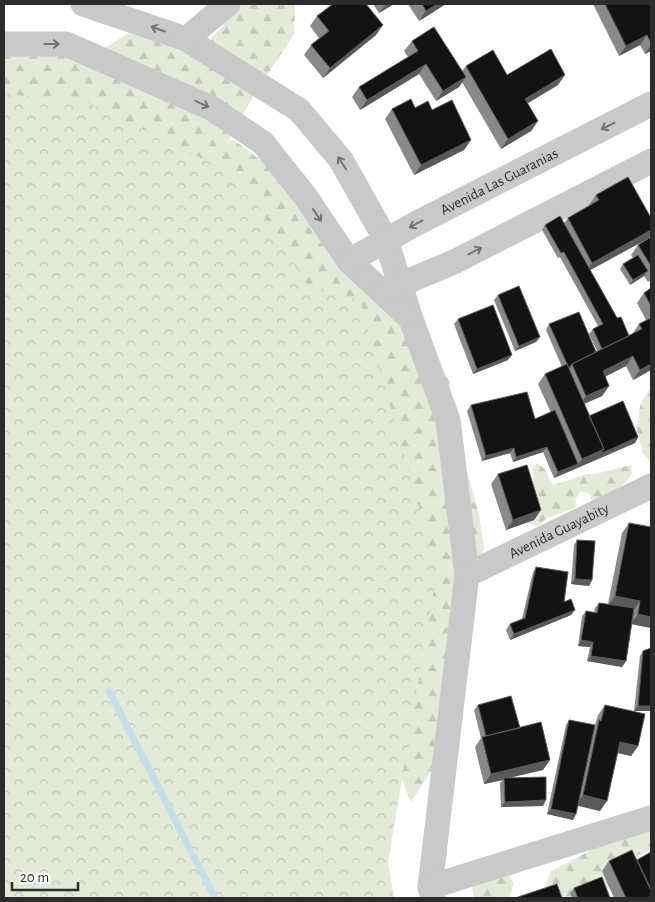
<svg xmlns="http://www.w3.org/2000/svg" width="655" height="902" viewBox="0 0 655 902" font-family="'Alegreya Sans',sans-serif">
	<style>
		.forest { fill: url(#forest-firs) }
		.park { fill: url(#park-crowns) }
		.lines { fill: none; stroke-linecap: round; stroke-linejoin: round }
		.stream { stroke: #c4dfea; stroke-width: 7 }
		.street { stroke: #c9c9c9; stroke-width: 25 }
		.wall { fill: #898989 }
		.shaded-wall { fill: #5a5a5a }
		.building { fill: #131313; stroke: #5a5a5a }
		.oneway { stroke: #737373 }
		.labels { text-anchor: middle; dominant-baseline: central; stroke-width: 5; stroke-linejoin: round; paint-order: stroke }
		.street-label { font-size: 15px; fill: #2c2c2c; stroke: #fff }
	</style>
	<defs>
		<pattern id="forest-firs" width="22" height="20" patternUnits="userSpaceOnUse" patternTransform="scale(1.25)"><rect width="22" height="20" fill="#e3ead8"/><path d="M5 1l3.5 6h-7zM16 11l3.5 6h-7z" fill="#c3c9ba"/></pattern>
		<pattern id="park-crowns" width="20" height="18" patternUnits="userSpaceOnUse" patternTransform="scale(1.25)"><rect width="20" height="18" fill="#e3ead8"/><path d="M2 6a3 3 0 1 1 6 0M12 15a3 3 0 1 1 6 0" fill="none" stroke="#c3c9ba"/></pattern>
	</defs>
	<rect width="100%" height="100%" fill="#fff"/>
	<path class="forest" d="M234 4H295L294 34 252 98 228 142 234 140 263 162 430 352 450 382 448 420 469 478 479 514 484 549 431 771 411 802 398 769 4 368V45L100 51 129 33 199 52 224 24Z
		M651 387V460H649L643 453 636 427C640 419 638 415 640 406 642 399 647 394 651 387Z
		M537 463 544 468 553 485 587 474H595L631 465 632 474C622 488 608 496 592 503L590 494 581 491 576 498 575 508 547 518 538 526 528 523C527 504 537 487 532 469Z
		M651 803V850L634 857 613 887 581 898H555L545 888 551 871 599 846Z
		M505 868 514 884 509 898H474L471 882Z"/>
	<path class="park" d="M4 94 87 102 240 177 308 287 360 300 437 571 388 862 394 898H4Z"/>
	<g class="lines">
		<path class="stream" d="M109 691 215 898"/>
		<g class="street">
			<path d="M83 4 186 39 299 110 341 160 386 240 411 319 448 420 467 575 430 887 433 898"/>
			<path d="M186 39 228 4"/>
			<path d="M4 44H66L211 108 263 143 305 196 349 261 408 316"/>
			<path id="s1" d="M349 261 419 222 651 104"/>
			<path d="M385 291 456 261 651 161"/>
			<path id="s2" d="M467 575 651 486"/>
			<path d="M430 887 651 818"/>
		</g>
	</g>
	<path class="wall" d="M373 4H394L379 13Z
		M408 4H446L419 21Z
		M593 4H651V51L645 54 640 45 619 56Z
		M317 16 376 35 323 78 304 55 311 45 319 38 310 26Z
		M412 41 462 71 466 66 507 75 558 85 528 103 538 121 531 131 501 149 462 82 459 87 436 101 419 74 360 110 352 97 359 87 408 57 404 51Z
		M415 108 432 110 471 140 464 150 414 175 385 119 392 109Z
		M596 195 649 238 590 270 617 318 629 336 633 333 639 324 646 320 637 303 644 293 651 288V370L633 380 626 366 605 377 609 386 602 396 584 404 589 416 638 437 635 443 554 478 543 452 513 462 510 453 482 461 467 411 471 405 535 419 551 413 538 384 545 374 562 367 546 330 549 324 596 352 597 351 589 334 593 329 598 326 560 257 558 258 542 230 545 225 564 223 568 218 590 206 589 205Z
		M651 237V280L648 282 644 276 630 285 620 269 623 264 633 258 631 255 638 245Z
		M498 295 540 337 536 342 515 351 494 300Z
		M458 319 508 360 473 374 454 324Z
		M498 474 541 510 534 520 506 530 491 484Z
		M629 523 651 628 632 624 626 661 622 667 587 661 590 647 578 646 582 616 586 611 594 613 595 608 599 603 608 604 622 533Z
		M577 540 592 580 589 586 571 584 574 545Z
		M536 567 564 602 575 610 571 615 510 640 506 630 510 624 522 619 533 572Z
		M651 648V711H634L640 656 643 651Z
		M478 705 520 728 543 770 509 778 543 806 501 807 500 783 503 780 484 784 475 747 481 738 474 710Z
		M605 705 638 746 631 756 618 753 600 811 578 806 576 814 573 820 547 814 566 725 569 720 595 725 598 715Z
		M651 852V898H614L602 871 609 861 637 860Z
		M574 888 610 898H572L570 893Z"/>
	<path class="shaded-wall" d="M386 4H394L379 13Z
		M437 4H446L419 21 426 11Z
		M383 25 376 35 323 78 330 68Z
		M647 35 640 45 619 56 626 46Z
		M651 45V51L645 54Z
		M426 64 419 74 360 110 367 100Z
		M565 75 558 85 518 109 525 99Z
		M466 77 459 87 436 101 443 91Z
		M538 121 531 131 501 149 508 139Z
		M471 140 464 150 414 175 421 165Z
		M651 230V235L649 238 585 273 592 263Z
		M648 271 644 276 630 285 633 280Z
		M540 337 536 342 515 351 519 346Z
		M512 355 508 360 473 374 477 369Z
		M633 356 626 366 596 381 603 371Z
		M651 364V370L633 380 640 370Z
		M609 386 602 396 579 406 586 396Z
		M638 437 635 443 575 469 582 459 604 449Z
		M547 447 543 452 513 462 516 457Z
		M514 448 510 453 482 461 486 456Z
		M578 464 575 469 554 478 558 472Z
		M541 510 534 520 506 530 513 520Z
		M575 579 592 580 589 586 571 584Z
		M615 596 640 601 633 611 608 606Z
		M575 610 571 615 510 640 514 634Z
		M638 614 651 617V628L631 624Z
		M581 640 593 642 590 647 578 646Z
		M591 656 626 661 622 667 587 661Z
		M638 706H651V711H634Z
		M620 742 638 746 631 756 613 752Z
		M550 760 543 770 504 779V778L503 780 484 784 491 774Z
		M583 795 607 801 600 811 576 805Z
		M546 800 543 806 501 807 505 802Z
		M551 809 576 814 573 820 547 814Z"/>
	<path class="building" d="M333 4H366L383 25 330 68 311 45 329 31 317 16Z
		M422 4H437L426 11Z
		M605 4H651V43L647 35 626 46Z
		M434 27 466 77 443 91 426 64 367 100 359 87 418 51 412 41Z
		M551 49 565 75 525 99 538 121 508 139 466 66 493 50 507 75Z
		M411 99 415 108 428 101 432 110 452 100 471 140 421 165 392 109Z
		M628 177 651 218V230L592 263 568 218 599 200 596 195Z
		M560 216 617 318 621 317 629 336 602 349 593 329 603 324 564 252 561 253 545 225Z
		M651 237V266L638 245Z
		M638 255 648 271 633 280 623 264Z
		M519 286 540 337 519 346 498 295Z
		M651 288V306L644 293Z
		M493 305 512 355 477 369 458 319Z
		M579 312 596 352 572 364 569 368 549 324Z
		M651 318V364L640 370 633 356 603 371 609 386 586 396 572 364 642 329 639 324Z
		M567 364 604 449 582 459 545 374Z
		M527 392 535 419 555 410 578 464 558 472 547 447 516 457 514 448 486 456 471 405Z
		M623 401 638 437 600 454 604 449 589 416Z
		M527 465 541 510 513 520 498 474Z
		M629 523 651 527V617L638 614 640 601 615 596Z
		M577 540 595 541 592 580 575 579Z
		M536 567 568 572 564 602 571 599 575 610 514 634 510 624 525 618Z
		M599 603 634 608 626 661 591 656 593 642 581 640 586 611 597 613Z
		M651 648V706H638L643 651Z
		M511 696 520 728 486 736 478 705Z
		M605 705 645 714 638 746 620 742 607 801 583 795 599 720 601 721Z
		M569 720 595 725 576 814 551 809Z
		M541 722 550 760 491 774 482 737Z
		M546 777V800L505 802 504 778Z
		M632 850 651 891V896L647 898H626L609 861Z
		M651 852V889L637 860Z
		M602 877 610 898H578L574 888Z
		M557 884 562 898H518V897Z"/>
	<defs><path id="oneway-shaft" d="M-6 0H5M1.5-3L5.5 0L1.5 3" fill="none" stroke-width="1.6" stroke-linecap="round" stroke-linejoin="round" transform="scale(1.25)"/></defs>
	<g class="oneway">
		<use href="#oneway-shaft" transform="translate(158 29) rotate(-161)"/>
		<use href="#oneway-shaft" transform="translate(52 44)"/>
		<use href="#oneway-shaft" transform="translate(202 104) rotate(24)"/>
		<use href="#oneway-shaft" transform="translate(608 126) rotate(153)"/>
		<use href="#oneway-shaft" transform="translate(342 163) rotate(-123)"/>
		<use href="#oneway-shaft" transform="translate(317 215) rotate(56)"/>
		<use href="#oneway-shaft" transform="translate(416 224) rotate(152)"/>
		<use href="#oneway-shaft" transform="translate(475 251) rotate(-27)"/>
	</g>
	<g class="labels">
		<g class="street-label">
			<text stroke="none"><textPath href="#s1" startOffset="170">Avenida Las Guaranias</textPath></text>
			<text stroke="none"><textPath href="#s2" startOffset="102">Avenida Guayabity</textPath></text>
		</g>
	</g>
	<rect width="655" height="902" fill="none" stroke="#2c2c2c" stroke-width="10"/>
	<path d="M12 882v8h66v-8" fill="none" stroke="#2c2c2c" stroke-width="2.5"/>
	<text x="20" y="882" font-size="15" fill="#2c2c2c" stroke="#ffffff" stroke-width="4" paint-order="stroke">20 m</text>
</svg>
